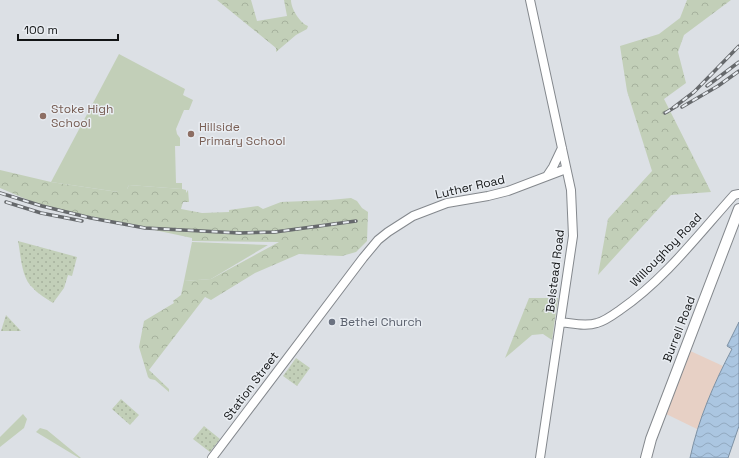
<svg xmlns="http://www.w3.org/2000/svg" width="739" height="458" viewBox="0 0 739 458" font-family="'Space Grotesk',sans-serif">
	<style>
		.commercial { fill: #e7d0c5 }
		.grass { fill: #c2cfb8 }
		.forest { fill: url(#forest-crowns) }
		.park { fill: url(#park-dots) }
		.water { fill: url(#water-waves); stroke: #7d91a4 }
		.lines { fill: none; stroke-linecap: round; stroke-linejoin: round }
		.minor-casing { stroke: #84888d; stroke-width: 10 }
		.major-casing { stroke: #84888d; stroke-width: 12 }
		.minor { stroke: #fff; stroke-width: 8 }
		.major { stroke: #fff; stroke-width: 10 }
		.rail-casing { stroke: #66696c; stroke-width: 3.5 }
		.rail { stroke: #e9edf2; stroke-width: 2; stroke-dasharray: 6; stroke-linecap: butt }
		.education-dot { fill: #8d6e63; stroke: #e9edf2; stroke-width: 1.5 }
		.worship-dot { fill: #6b7280; stroke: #e9edf2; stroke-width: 1.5 }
		.labels { text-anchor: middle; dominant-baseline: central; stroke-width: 3; stroke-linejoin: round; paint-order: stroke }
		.education-label { font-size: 12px; fill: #785e54; stroke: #e9edf2; text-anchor: start }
		.street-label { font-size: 12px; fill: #121415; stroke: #e9edf2 }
		.worship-label { font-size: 12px; fill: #5b616d; stroke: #e9edf2; text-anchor: start }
	</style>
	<defs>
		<pattern id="forest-crowns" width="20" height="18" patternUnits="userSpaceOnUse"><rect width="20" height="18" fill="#c2cfb8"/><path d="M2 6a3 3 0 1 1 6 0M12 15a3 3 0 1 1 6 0" fill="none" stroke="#a6b19d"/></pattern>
		<pattern id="park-dots" width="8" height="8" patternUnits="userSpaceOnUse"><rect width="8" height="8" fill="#c2cfb8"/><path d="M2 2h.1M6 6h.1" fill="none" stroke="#a6b19d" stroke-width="1.8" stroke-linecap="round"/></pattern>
		<pattern id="water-waves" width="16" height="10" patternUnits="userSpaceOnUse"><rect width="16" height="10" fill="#abc6e1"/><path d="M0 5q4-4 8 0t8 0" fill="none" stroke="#92a9c0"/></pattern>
	</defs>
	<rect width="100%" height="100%" fill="#dce0e5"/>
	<path class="commercial" d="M686 349 723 366 697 429 662 412Z"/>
	<path class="grass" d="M119 54 185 89 183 95 193 100 189 110H184L176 129 177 134 180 138V146H175L176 183H182V189L129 185 125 193 51 182Z
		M192 242 268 245 211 279 184 281Z
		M23 414 27 419 24 428 0 447V437Z
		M40 428 47 430 81 458H79L36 432Z"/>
	<path class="forest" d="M217 0H251L257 21 287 16 284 0H291C291 9 300 23 308 26L307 29 296 35 276 52V48Z
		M687 0H731L684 35 678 52 686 83 664 99 711 192 671 195 598 275 608 219 652 171 627 91 620 46 659 34 680 18Z
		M0 170 51 182 118 192 119 188 127 189 129 185 182 189 186 190V193L188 190 189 202H183L181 209 202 213 229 212V210L258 206 263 209 281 202 330 200 351 198 357 201 362 208 368 212 367 241 356 252 342 256 299 254 255 273 211 300 205 297 149 370 169 389V392L155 380 150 379 148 377 139 347 144 321 174 303 173 301 181 295 184 281 211 279 279 242 192 241V238L42 206 0 188Z
		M529 298H558L552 340 543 334 532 335 505 358Z"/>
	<path class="park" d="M18 241 77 257 72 276 68 275 64 288 53 303C46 298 38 294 33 288 21 278 21 255 18 241Z
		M6 315 21 331H1Z
		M296 358 310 368 297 386 283 376Z
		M121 399 139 415 130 425 112 409Z
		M204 426 220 439 210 452 193 439Z"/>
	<path class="water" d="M739 322V426L728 458H690C698 420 714 383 732 349L727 346Z"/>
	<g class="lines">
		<defs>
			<path id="minor" d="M530 0 571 190 573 236 540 458
				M547 176 553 167 562 148
				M560 322C572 323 585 327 597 323 605 321 613 315 620 310 665 279 698 235 734 195L739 194
				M212 458 363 258 378 240 388 232 413 216 447 203 488 196 508 191 566 169"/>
			<path id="major" d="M646 458 651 439 739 209"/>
		</defs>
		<use href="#minor" class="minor-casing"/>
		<use href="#major" class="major-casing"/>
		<use href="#minor" class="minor"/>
		<use href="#major" class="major"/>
		<defs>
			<path id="rail" d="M707 86 739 62
				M682 107 718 86 739 71
				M673 108 694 92 739 46
				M665 113 677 106
				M0 193 42 206 91 218 145 228 239 233 275 232 356 221
				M6 202 41 213 82 221"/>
		</defs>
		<use href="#rail" class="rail-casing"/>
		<use href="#rail" class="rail"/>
	</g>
	<g class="education-dot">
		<circle cx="43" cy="116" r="4"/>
		<circle cx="191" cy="134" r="4"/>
	</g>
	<circle class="worship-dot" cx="332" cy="322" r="4"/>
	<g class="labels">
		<g class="education-label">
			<text x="51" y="109">Stoke High<tspan x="51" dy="14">School</tspan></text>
			<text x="199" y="127">Hillside<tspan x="199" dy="14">Primary School</tspan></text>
		</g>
		<g class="street-label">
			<text transform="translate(470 187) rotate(-13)">Luther Road</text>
			<text transform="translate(666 250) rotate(-46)">Willoughby Road</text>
			<text transform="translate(555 271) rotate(-83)">Belstead Road</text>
			<text transform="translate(679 329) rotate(-69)">Burrell Road</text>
			<text transform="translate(251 386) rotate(-53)">Station Street</text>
		</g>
		<g class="worship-label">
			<text x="340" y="322">Bethel Church</text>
		</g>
	</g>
	<path d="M18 34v6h100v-6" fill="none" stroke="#121415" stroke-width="2"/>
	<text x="24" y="34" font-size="12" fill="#121415" stroke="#e9edf2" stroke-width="3" paint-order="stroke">100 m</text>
</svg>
